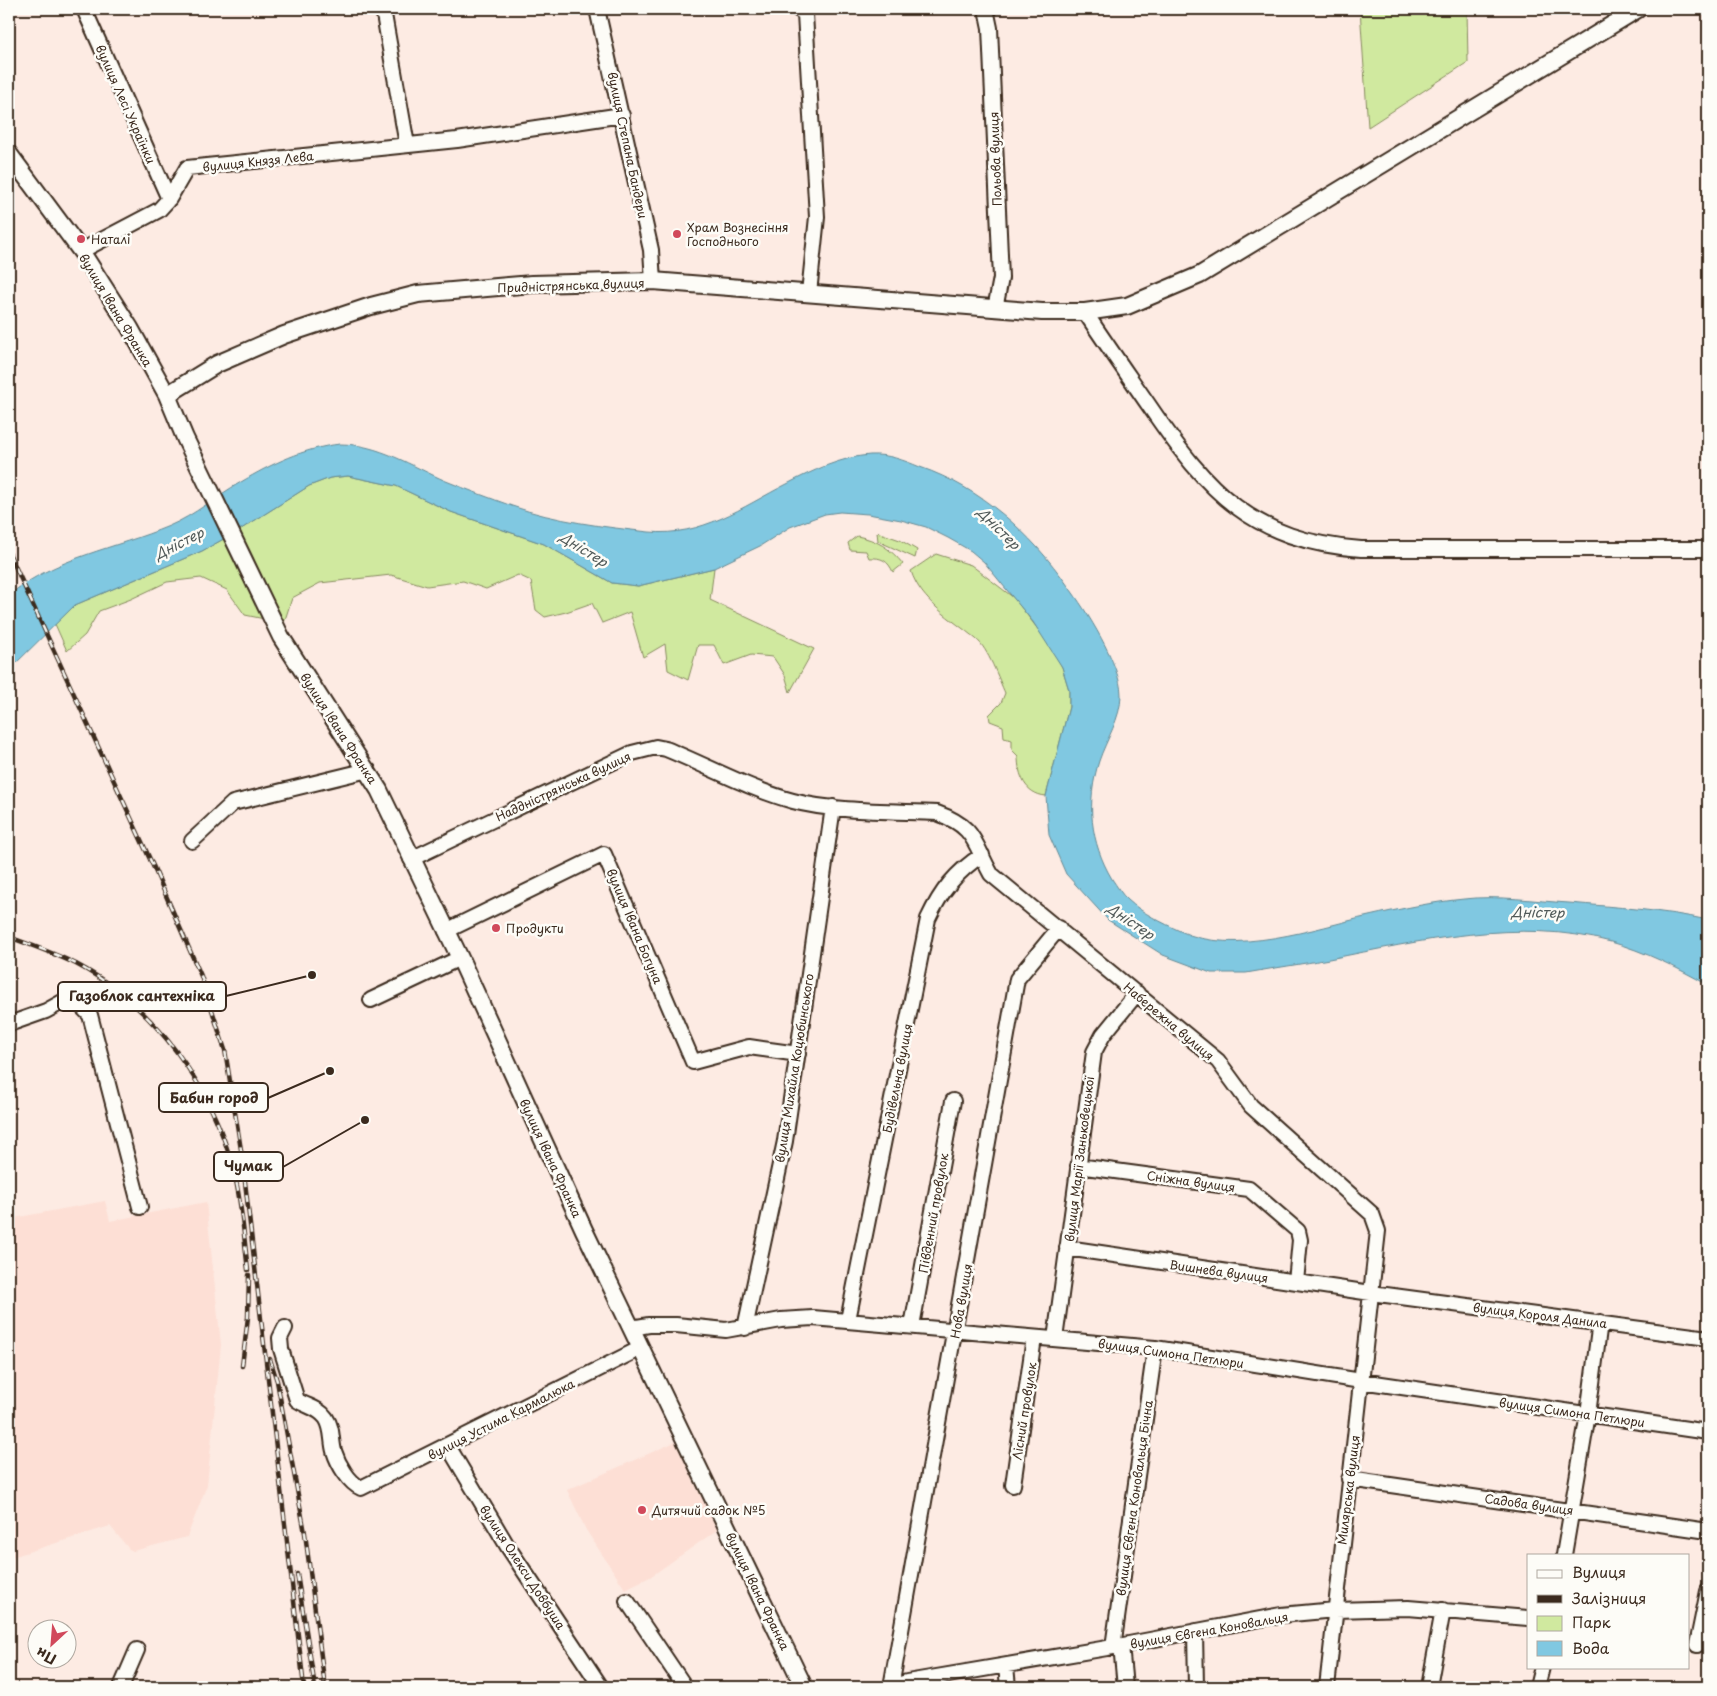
<svg xmlns="http://www.w3.org/2000/svg" width="1717" height="1696" viewBox="0 0 1717 1696" font-family="'Playpen Sans',sans-serif">
	<style>
		.built { fill: #fddfd5 }
		.green { fill: #d0e99f; stroke: #868a5e }
		.water { fill: #80c8e1; stroke: #648993 }
		.lines { fill: none; stroke-linecap: round; stroke-linejoin: round }
		.minor-casing { stroke: #3b2a1e; stroke-width: 18 }
		.major-casing { stroke: #3b2a1e; stroke-width: 20 }
		.minor { stroke: #fdfcf7; stroke-width: 14 }
		.major { stroke: #fdfcf7; stroke-width: 16 }
		.rail-casing { stroke: #3b2a1e; stroke-width: 4.5 }
		.rail { stroke: #fdfcf7; stroke-width: 2.5; stroke-dasharray: 8; stroke-linecap: butt }
		.poi-dot { fill: #d1495b; stroke: #fdfcf7; stroke-width: 2 }
		.labels { text-anchor: middle; dominant-baseline: central; stroke-width: 5; stroke-linejoin: round; paint-order: stroke }
		.street-label { font-size: 12px; fill: #3b2a1e; stroke: #fdfcf7 }
		.poi-label { font-size: 12px; fill: #3b2a1e; stroke: #fdfcf7; text-anchor: start }
		.water-label { font-size: 14px; font-style: italic; fill: #505958; stroke: #fdfcf7 }
		.leader { fill: none; stroke: #3b2a1e; stroke-width: 2 }
		.callout-dot { fill: #3b2a1e; stroke: #fdfcf7; stroke-width: 2 }
		.callout { fill: #fdfcf7; stroke: #3b2a1e; stroke-width: 2 }
		.callout-label { font-size: 14px; text-anchor: middle; font-weight: bold; fill: #3b2a1e }
	</style>
	<rect width="100%" height="100%" fill="#fdebe3"/>
	<filter id="ink" filterUnits="userSpaceOnUse"><feTurbulence type="fractalNoise" baseFrequency=".02" numOctaves="2"/><feDisplacementMap in="SourceGraphic" scale="10" xChannelSelector="R" yChannelSelector="G"/><feConvolveMatrix kernelMatrix="1 2 1 2 8 2 1 2 1" color-interpolation-filters="sRGB"/></filter>
	<g filter="url(#ink)">
		<path class="built" d="M105 1201 110 1221 206 1202 221 1345 207 1485 187 1537 133 1551 129 1549 110 1526 9 1558V1219Z
			M675 1442 717 1530 650 1577 625 1589 586 1530 567 1490Z"/>
		<path class="green" d="M1360 9H1467L1468 62 1368 127Z
			M348 476 396 486 451 512 544 544 612 583 638 586 714 568 710 600 814 649 790 692 785 675 773 657 751 655 724 665 714 645H698L688 680 668 670 665 644 643 657 630 612 602 623 592 603 566 612 545 617 536 610 531 581 518 575 486 589 463 581 427 586 391 575 320 583 292 598 284 623 245 615 227 590 201 578 167 582 131 599 99 611 85 635 67 651 55 624 75 605 202 551 238 531 309 486 330 478Z
			M877 532 900 540 917 550 915 558 878 541Z
			M857 536C877 540 890 548 903 564L893 572C888 561 882 557 869 558L866 551 850 550 848 543Z
			M936 554 971 565 1014 598 1050 645 1062 667 1069 690V707L1046 796C1025 794 1018 775 1018 756L1012 750V740L1004 738 1003 726 990 721 989 715 1001 703 1005 693C999 680 988 648 976 639 952 619 921 602 911 571Z"/>
		<path class="water" d="M340 444C379 444 411 466 446 481 468 490 490 498 512 506 555 521 604 527 649 532 702 537 742 507 787 484 812 471 841 457 870 455 888 454 903 460 920 467 981 488 1031 533 1068 586 1086 610 1121 665 1121 695 1121 718 1106 740 1099 761 1086 802 1090 842 1112 879 1117 886 1121 894 1128 900 1142 913 1163 923 1180 931 1234 957 1315 928 1369 916 1400 909 1432 902 1464 899 1499 895 1534 901 1569 903 1616 907 1662 910 1708 920V985C1678 968 1644 951 1611 942 1518 917 1420 941 1329 959 1302 964 1274 968 1246 973H1211L1163 955 1108 920 1066 874 1049 835 1046 796 1069 707V690L1062 667 1033 622 984 562 971 551 948 538 926 527 901 520 868 514 840 512 825 514 790 527 760 546 714 568 638 586 612 583 544 544 451 512 396 486 348 476 330 478 309 486 238 531 202 551 75 605 9 670V595C56 557 114 549 169 526 195 515 216 496 241 482 271 464 304 448 340 444Z"/>
		<g class="lines">
			<defs>
				<path id="minor" d="M84 9 169 199
					M383 9 407 145
					M597 9 651 250 653 281
					M798 9 805 14 817 217 809 293
					M986 9 990 28 1001 278 995 309
					M81 251 159 210 169 199 187 168 457 140 622 115
					M1085 312C1106 344 1128 375 1150 407 1208 492 1252 541 1361 549H1708
					M192 841 233 803 368 770
					M411 859 632 753 656 747 666 749C708 766 749 789 793 801 833 812 895 811 937 813 976 827 973 842 991 874L1218 1061 1251 1106 1372 1214 1378 1231 1327 1687
					M446 931 604 854 693 1062 749 1047 798 1054
					M371 1000 460 958
					M9 1024 46 1011 64 1001 79 1004 90 1015 140 1207
					M1078 1166 1249 1189 1298 1231 1300 1240 1296 1282
					M1067 1248 1371 1293 1708 1338
					M848 1320 928 919C941 891 956 872 982 855
					M912 1326 953 1101
					M285 1328 280 1338 281 1349 297 1400C307 1407 318 1407 326 1418 333 1428 331 1440 334 1451 338 1464 349 1483 361 1488L641 1348
					M631 1328 649 1325H676L726 1330 781 1320 813 1318 1155 1348 1361 1381 1708 1432
					M745 1328 785 1141 833 807
					M1055 1339 1094 1052 1103 1035 1137 993
					M448 1446 508 1547 601 1687
					M1349 1479 1708 1531
					M1013 1485 1034 1338
					M1564 1555 1588 1414 1600 1322
					M627 1601 685 1687
					M1195 1631 1196 1687
					M1121 1645 1125 1687
					M1697 1645 1708 1591
					M1113 1647 1155 1348
					M1006 1666 1008 1687
					M121 1687 137 1650
					M891 1687 1017 979 1059 928
					M892 1687 907 1682 1113 1647 1281 1615 1335 1610 1408 1608 1528 1618
					M1429 1687 1443 1610
					M1537 1687 1542 1667"/>
				<path id="major" d="M9 154 81 251 130 328 167 395 185 438 281 637 379 790 460 958 584 1230 804 1687
					M167 395 217 364 284 335 371 306 418 294 532 284 653 281 1042 312H1085L1127 306 1200 275 1638 9"/>
			</defs>
			<use href="#minor" class="minor-casing"/>
			<use href="#major" class="major-casing"/>
			<use href="#minor" class="minor"/>
			<use href="#major" class="major"/>
			<defs>
				<path id="rail" d="M9 553 154 868 201 976 225 1050 242 1156 304 1687
					M9 937C31 945 54 953 76 964 155 1006 212 1086 234 1172 242 1204 244 1238 248 1270
					M270 1359 277 1381 305 1533 325 1687
					M242 1366 248 1317 249 1275
					M297 1574 315 1687"/>
			</defs>
			<use href="#rail" class="rail-casing"/>
			<use href="#rail" class="rail"/>
		</g>
	</g>
	<g class="poi-dot">
		<circle cx="677" cy="234" r="5"/>
		<circle cx="81" cy="239" r="5"/>
		<circle cx="496" cy="928" r="5"/>
		<circle cx="642" cy="1510" r="5"/>
	</g>
	<g class="labels">
		<g class="street-label">
			<text transform="translate(126 104) rotate(66)">вулиця Лесі Українки</text>
			<text transform="translate(628 145) rotate(78)">вулиця Степана Бандери</text>
			<text transform="translate(995 159) rotate(-92)">Польова вулиця</text>
			<text transform="translate(258 161) rotate(-6)">вулиця Князя Лева</text>
			<text transform="translate(571 285) rotate(-2)">Придністрянська вулиця</text>
			<text transform="translate(116 310) rotate(59)">вулиця Івана Франка</text>
			<text transform="translate(339 728) rotate(57)">вулиця Івана Франка</text>
			<text transform="translate(563 786) rotate(-25)">Наддністрянська вулиця</text>
			<text transform="translate(635 926) rotate(67)">вулиця Івана Богуна</text>
			<text transform="translate(1169 1021) rotate(40)">Набережна вулиця</text>
			<text transform="translate(794 1068) rotate(-81)">вулиця Михайла Коцюбинського</text>
			<text transform="translate(897 1078) rotate(-79)">Будівельна вулиця</text>
			<text transform="translate(551 1158) rotate(65)">вулиця Івана Франка</text>
			<text transform="translate(1079 1159) rotate(-83)">вулиця Марії Заньковецької</text>
			<text transform="translate(1191 1181) rotate(8)">Сніжна вулиця</text>
			<text transform="translate(933 1213) rotate(-80)">Південний провулок</text>
			<text transform="translate(1219 1271) rotate(8)">Вишнева вулиця</text>
			<text transform="translate(961 1301) rotate(-80)">Нова вулиця</text>
			<text transform="translate(1540 1315) rotate(7)">вулиця Короля Данила</text>
			<text transform="translate(1171 1353) rotate(8)">вулиця Симона Петлюри</text>
			<text transform="translate(1024 1411) rotate(-81)">Лісний провулок</text>
			<text transform="translate(1572 1412) rotate(8)">вулиця Симона Петлюри</text>
			<text transform="translate(501 1419) rotate(-27)">вулиця Устима Кармалюка</text>
			<text transform="translate(1348 1490) rotate(-83)">Милярська вулиця</text>
			<text transform="translate(1134 1498) rotate(-82)">вулиця Євгена Коновальця Бічна</text>
			<text transform="translate(1529 1504) rotate(8)">Садова вулиця</text>
			<text transform="translate(523 1567) rotate(57)">вулиця Олекси Довбуша</text>
			<text transform="translate(758 1591) rotate(64)">вулиця Івана Франка</text>
			<text transform="translate(1209 1630) rotate(-10)">вулиця Євгена Коновальця</text>
		</g>
		<g class="poi-label">
			<text x="687" y="227">Храм Вознесіння<tspan x="687" dy="14">Господнього</tspan></text>
			<text x="91" y="239">Наталi</text>
			<text x="506" y="928">Продукти</text>
			<text x="652" y="1510">Дитячий садок №5</text>
		</g>
		<g class="water-label">
			<text transform="translate(999 528) rotate(45)">Дністер</text>
			<text transform="translate(179 543) rotate(-27)">Дністер</text>
			<text transform="translate(584 549) rotate(32)">Дністер</text>
			<text transform="translate(1538 912) rotate(1)">Дністер</text>
			<text transform="translate(1131 921) rotate(34)">Дністер</text>
		</g>
	</g>
	<path class="leader" d="M312 975L226 996M330 1071L268 1098M365 1120L283 1167"/>
	<g class="callout-dot">
		<circle cx="312" cy="975" r="5"/>
		<circle cx="330" cy="1071" r="5"/>
		<circle cx="365" cy="1120" r="5"/>
	</g>
	<g class="callout">
		<rect x="58" y="982" width="168" height="29" rx="5"/>
		<rect x="159" y="1083" width="109" height="29" rx="5"/>
		<rect x="214" y="1152" width="69" height="29" rx="5"/>
	</g>
	<g class="callout-label">
		<text x="142" y="1001">Газоблок сантехніка</text>
		<text x="214" y="1103">Бабин город</text>
		<text x="248" y="1171">Чумак</text>
	</g>
	<rect width="1717" height="1696" fill="none" stroke="#fdfcf7" stroke-width="30"/>
	<rect x="15" y="15" width="1687" height="1666" fill="none" stroke="#3b2a1e" stroke-width="2" filter="url(#ink)"/>
	<rect x="1527" y="1554" width="162" height="115" fill="#fdfcf7" stroke="#afa8a0"/>
	<rect x="1537" y="1570" width="25" height="8" fill="#fdfcf7" stroke="#afa8a0"/>
	<text x="1572" y="1578" font-size="15" fill="#3b2a1e">Вулиця</text>
	<rect x="1537" y="1595" width="25" height="8" fill="#3b2a1e" stroke="#afa8a0"/>
	<text x="1572" y="1604" font-size="15" fill="#3b2a1e">Залізниця</text>
	<rect x="1537" y="1616" width="25" height="15" fill="#d0e99f" stroke="#afa8a0"/>
	<text x="1572" y="1628" font-size="15" fill="#3b2a1e">Парк</text>
	<rect x="1537" y="1641" width="25" height="15" fill="#80c8e1" stroke="#afa8a0"/>
	<text x="1572" y="1654" font-size="15" fill="#3b2a1e">Вода</text>
	<g transform="translate(52 1644) rotate(206)"><circle r="24" fill="#fdfcf7" stroke="#afa8a0"/>
	<path d="M0-4L9 19L0 12L-9 19Z" fill="#d1495b"/>
	<text y="-8" font-size="14" font-weight="bold" text-anchor="middle" fill="#3b2a1e">Пн</text>
	</g>
</svg>
